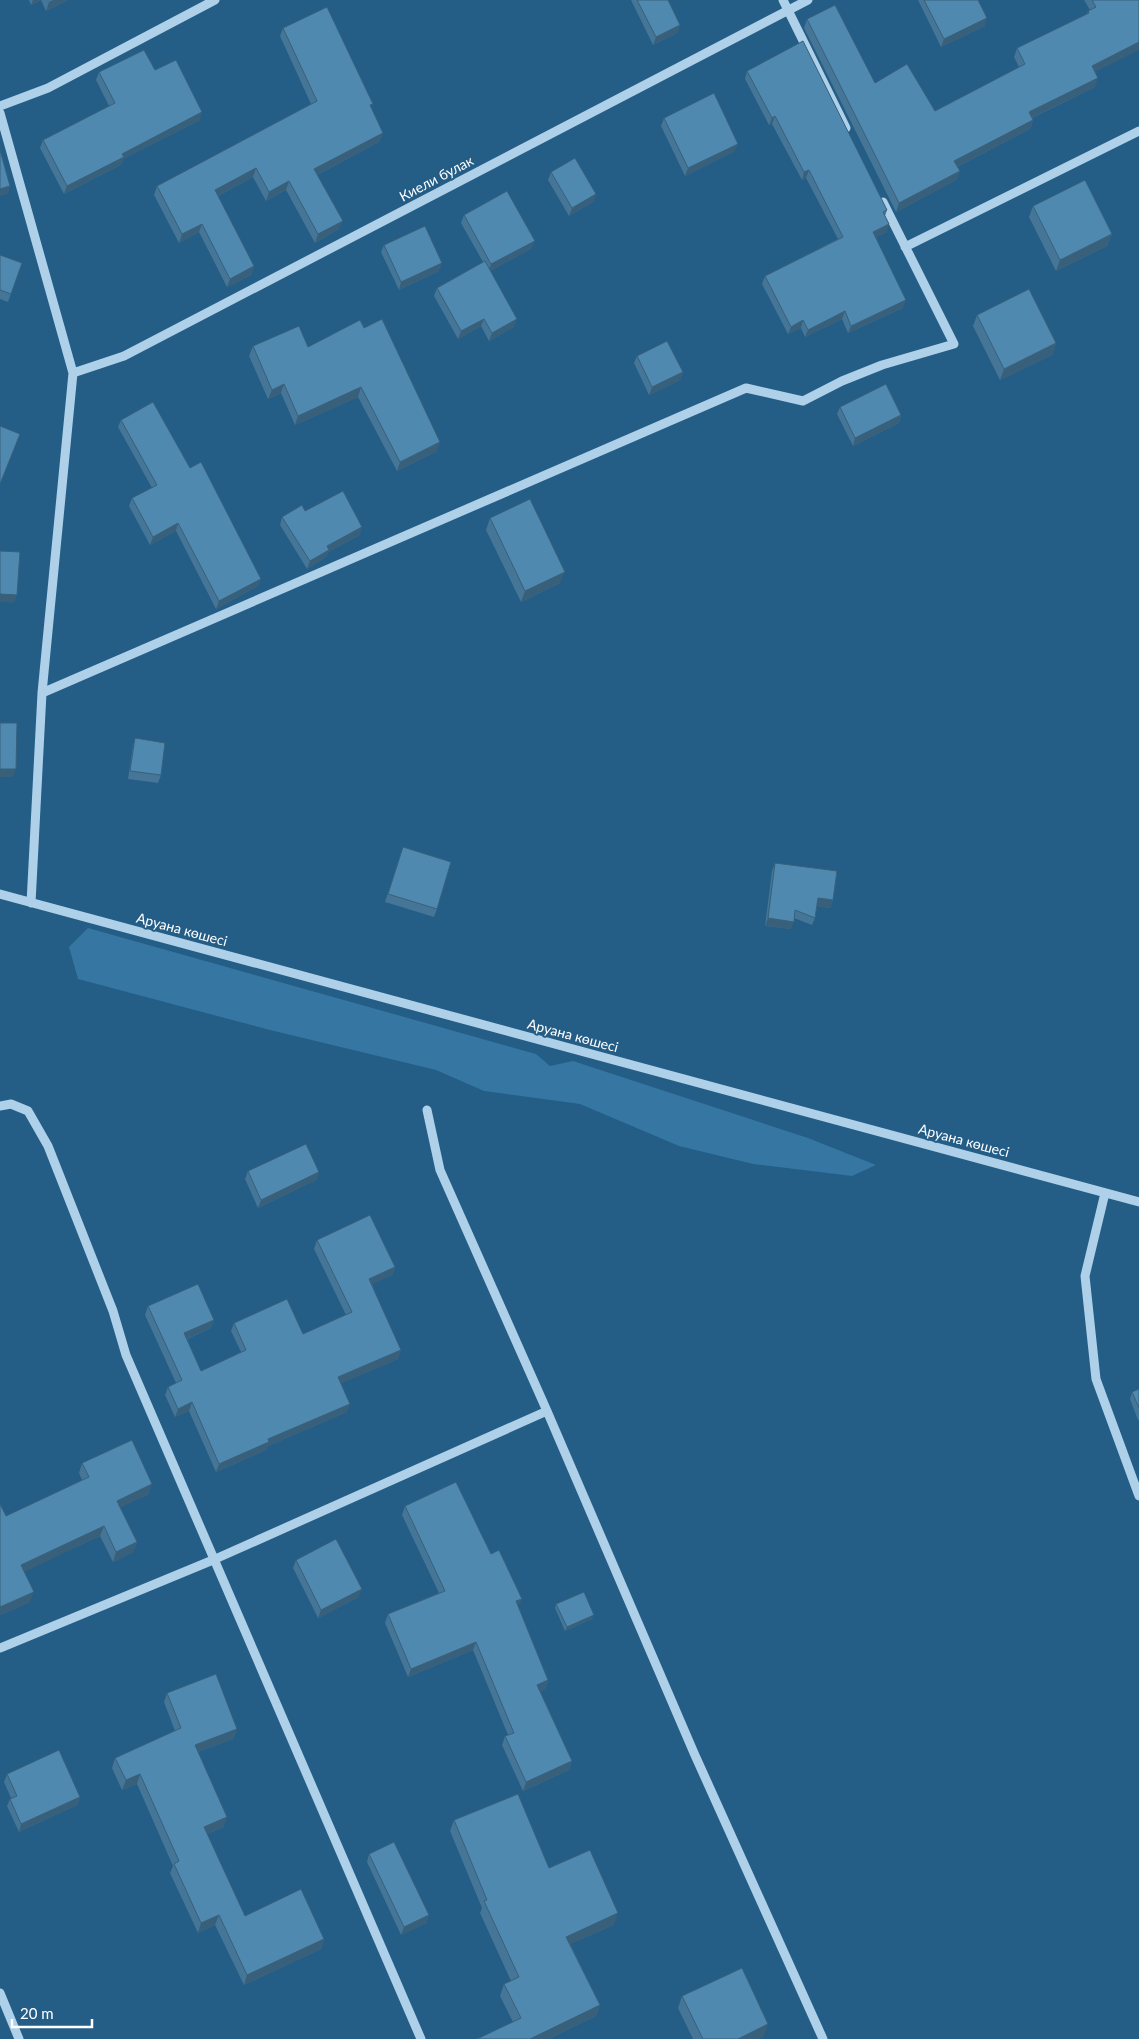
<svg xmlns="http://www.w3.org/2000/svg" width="1139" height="2039" viewBox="0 0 1139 2039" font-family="Lato,sans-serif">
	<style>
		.green { fill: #3576a2 }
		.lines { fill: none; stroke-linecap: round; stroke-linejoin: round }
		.minor { stroke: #aed1e9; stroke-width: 9 }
		.wall { fill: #457697 }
		.shaded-wall { fill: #38607b }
		.building { fill: #5089b0; stroke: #38607b }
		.labels { text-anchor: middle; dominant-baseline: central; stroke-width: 4; stroke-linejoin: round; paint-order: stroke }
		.street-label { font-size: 14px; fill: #fff; stroke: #245d86 }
	</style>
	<rect width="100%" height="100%" fill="#245d86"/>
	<path class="green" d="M88 928 536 1054 550 1066 573 1061 808 1138 876 1165 852 1176 753 1164 679 1146 580 1104 484 1091 436 1070 270 1030 78 979 69 947Z"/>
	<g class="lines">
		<path class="minor" d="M783 0 846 128
			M0 106 48 88 215 0
			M0 113 73 373 42 693 31 903
			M905 247 1139 131
			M73 373 124 356 808 0
			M42 693 746 388 803 401 842 381 882 365 954 344 883 202
			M0 894 1139 1202
			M0 1106 11 1104 28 1111 48 1146 113 1311 126 1355 421 2039
			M427 1110 440 1170 547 1411 694 1753 823 2039
			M1105 1193 1085 1276 1096 1379 1139 1496
			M0 1648 213 1560 547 1411
			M0 1993 19 2039"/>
	</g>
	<path class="wall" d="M29 0H68L46 11 41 0 31 5Z
		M631 0H668L680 25 677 33 653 45Z
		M918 0H978L985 26 941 47Z
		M1084 0H1139L1095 72V87L1032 118 1033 120 1030 129 957 167 960 171 956 180 896 212 804 28 807 19 875 83 935 111 1019 67 1014 57 1017 48 1087 14 1088 11 1090 10Z
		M283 28 371 109 383 133 379 142 317 175 339 229 315 243 286 190 266 201 253 177 218 196 254 266 251 275 227 287 199 232 179 243 154 195 157 186 311 104 280 36Z
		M155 70 200 120 123 159 121 165 64 194 40 148 43 140 109 106 96 80 99 72Z
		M747 71 887 210 885 216 887 232 876 237 903 308 848 333 842 319 805 337 801 328 788 334 762 284 765 276 838 239 806 178 802 180 772 124 769 125 745 79Z
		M664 118 735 151 685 176 661 126Z
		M551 172 596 194 593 202 569 216 548 180Z
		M1033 206 1112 234 1107 246 1056 271 1029 217Z
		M464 215 532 248 490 271 514 327 489 341 481 326 458 339 434 296 437 288 483 262 461 223Z
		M384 245 439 271 399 290 381 252Z
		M0 255 22 263 8 302 0 299Z
		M977 315 1056 343 1052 355 1000 380 973 326Z
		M360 320 437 451 397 471 358 397 295 425 281 393 268 399 249 356 253 346 308 347Z
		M637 356 683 372 680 380 649 395 634 363Z
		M840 407 901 415 899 423 853 446 837 414Z
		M121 420 258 586 216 609 176 531 150 545 129 506 132 498 152 488 118 427Z
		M305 511 360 535 328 552 326 557 307 569 280 525 282 517Z
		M490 518 560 583 521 602 486 530Z
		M135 738 161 775 158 783 128 779 133 746Z
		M403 847 437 909 434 917 385 902Z
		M775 863 833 900 830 908 817 906 815 918 812 925 794 918 791 929 765 926 772 871Z
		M248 1171 319 1172 316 1180 258 1208 245 1179Z
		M317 1240 395 1267 392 1275 372 1284 398 1359 341 1383 347 1412 268 1446 266 1450 216 1472 189 1411 175 1417 165 1395 168 1387 176 1383 145 1315 148 1306 214 1320 211 1328 187 1339 201 1371 241 1352 231 1331 234 1323 303 1334 346 1315 314 1249Z
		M1139 1389V1420H1138L1130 1399 1132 1392Z
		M82 1463 149 1494 120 1507 137 1542 133 1552 113 1562 100 1536 24 1571 30 1602 0 1615V1504L6 1516 82 1480 79 1473Z
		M405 1506 491 1554 518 1607 548 1680 545 1689 540 1691 572 1761 569 1770 523 1791 502 1745 505 1736 508 1735 473 1650 408 1677 385 1623 388 1614 439 1593 402 1515Z
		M296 1560 359 1597 318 1618 293 1568Z
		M556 1604 592 1619 565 1631 555 1608Z
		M167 1693 237 1729 233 1739 198 1752 224 1827 207 1834 245 1916 324 1939 321 1949 244 1985 215 1925 198 1933 170 1873 173 1866 137 1784 122 1790 112 1768 115 1758 175 1731 164 1702Z
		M7 1774 80 1797 77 1805 19 1832 7 1806 10 1799 11 1798 4 1782Z
		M454 1820 549 1868 614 1925 570 1944 600 2005 596 2016 549 2039H477L513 2022 500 1996 504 1984 511 1981 480 1913 482 1908 450 1831Z
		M369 1854 429 1915 426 1923 401 1935 367 1862Z
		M682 1996 764 2036 758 2039H693L678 2008Z"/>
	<path class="shaded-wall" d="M33 0H41L31 5Z
		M53 0H68L46 11 49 2Z
		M987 18 985 26 941 47 944 39Z
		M680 25 677 33 653 45 656 37Z
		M1139 42V50L1089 75 1092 66Z
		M1098 78 1095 87 1025 121 1029 112Z
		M202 112 200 120 123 159 121 165 64 194 67 186 122 154Z
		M775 116 772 124 769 125 772 118Z
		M1033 120 1030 129 951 170 954 161Z
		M383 133 379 142 311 178 314 169Z
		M738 144 735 151 685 176 688 168Z
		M256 168 253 177 212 199 215 190Z
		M809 170 806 178 802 180 804 172Z
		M960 171 956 180 896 212 899 203Z
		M289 181 286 190 266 201 269 192Z
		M10 186 8 194 0 196V189Z
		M596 194 593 202 569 216 572 208Z
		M343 221 339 229 315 243 318 234Z
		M202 224 199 232 179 243 182 234Z
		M889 224 887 232 871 240 873 232Z
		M1112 234 1107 246 1056 271 1060 260Z
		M535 241 532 248 488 272 491 264Z
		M442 263 439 271 399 290 401 282Z
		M254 266 251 275 227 287 230 279Z
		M906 300 903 308 848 333 851 326Z
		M845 311 842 319 805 337 808 330Z
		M484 319 481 326 458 339 461 331Z
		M517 319 514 327 489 341 492 333Z
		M803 320 801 328 788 334 791 327Z
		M1056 343 1052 355 1000 380 1004 369Z
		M683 372 680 380 649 395 652 387Z
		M284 384 281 393 268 399 272 390Z
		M361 387 358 397 295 425 298 416Z
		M901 415 899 423 853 446 855 438Z
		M440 442 437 451 397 471 400 462Z
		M178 523 176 531 150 545 153 537Z
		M362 527 360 535 328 552 326 557 307 569 310 561 327 546Z
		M565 572 560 583 521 602 525 591Z
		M261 579 258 586 216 609 219 601Z
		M0 594 17 595 14 603 0 602Z
		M0 769H16L13 777H0Z
		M818 898 833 900 830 908 815 906Z
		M768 918 794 922 791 929 765 926Z
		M319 1172 316 1180 258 1208 261 1200Z
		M395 1267 392 1275 366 1287 369 1279Z
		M214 1320 211 1328 181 1341 184 1333Z
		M401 1350 398 1359 335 1386 338 1377Z
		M192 1402 189 1411 175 1417 178 1409Z
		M350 1404 347 1412 268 1446 266 1450 216 1472 219 1464 268 1439Z
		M152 1484 149 1494 113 1511 117 1501Z
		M104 1526 100 1536 18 1575 21 1565Z
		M137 1542 133 1552 113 1562 116 1552Z
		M362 1589 359 1597 318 1618 321 1610Z
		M34 1592 30 1602 0 1615V1607Z
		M522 1599 518 1607 516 1601Z
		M594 1615 592 1619 565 1631 567 1627Z
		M476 1642 473 1650 408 1677 411 1669Z
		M548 1680 545 1689 534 1693 537 1685Z
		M237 1729 233 1739 191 1755 195 1745Z
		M572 1761 569 1770 523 1791 526 1782Z
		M140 1774 137 1784 122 1790 126 1780Z
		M80 1797 77 1805 19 1832 21 1824Z
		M227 1817 224 1827 200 1837 204 1827Z
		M618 1913 614 1925 562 1948 566 1937Z
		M219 1915 215 1925 198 1933 201 1923Z
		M429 1915 426 1923 401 1935 404 1927Z
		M324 1939 321 1949 244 1985 247 1975Z
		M600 2005 596 2016 549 2039H530Z
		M768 2024 764 2036 758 2039H738Z"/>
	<path class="building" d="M637 0H668L680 25 656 37Z
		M924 0H978L987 18 944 39Z
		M1092 0H1139V42L1092 66 1098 78 1029 112 1033 120 954 161 960 171 899 203 807 19 835 5 875 83 907 64 935 111 1025 64 1017 48 1089 13 1088 11 1096 7Z
		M327 7 373 104 370 105 383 133 314 169 343 221 318 234 289 181 269 192 256 168 215 190 254 266 230 279 202 224 182 234 157 186 317 101 283 28Z
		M803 41 887 210 883 212 889 224 873 232 906 300 851 326 845 311 808 330 803 320 791 327 765 276 843 237 809 170 804 172 775 116 772 118 747 71Z
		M144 50 155 70 176 60 202 112 122 154 124 157 67 186 43 140 115 103 99 72Z
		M714 93 738 144 688 168 664 118Z
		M0 150 10 186 0 189Z
		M575 158 596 194 572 208 551 172Z
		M1085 180 1112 234 1060 260 1033 206Z
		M507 191 535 241 491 264 464 215Z
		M425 226 442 263 401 282 384 245Z
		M0 255 22 263 11 294 0 290Z
		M485 261 517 319 492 333 484 319 461 331 437 288Z
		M1029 289 1056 343 1004 369 977 315Z
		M382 319 440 442 400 462 361 387 298 416 284 384 272 390 253 346 299 326 308 347 360 320 364 328Z
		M667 341 683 372 652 387 637 356Z
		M886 384 901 415 855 438 840 407Z
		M153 402 190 468 201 462 261 579 219 601 178 523 153 537 132 498 157 485 121 420Z
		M0 426 20 434 0 484Z
		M343 491 362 527 327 546 329 550 310 561 282 517 302 505 305 511Z
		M530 499 565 572 525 591 490 518Z
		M0 551 20 552 17 595 0 594Z
		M0 723H17L16 769H0Z
		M135 738 165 743 161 775 130 771Z
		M403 847 451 862 437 909 388 894Z
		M775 863 837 871 833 900 818 898 815 918 795 910 794 922 768 918Z
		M306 1144 319 1172 261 1200 248 1171Z
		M370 1215 395 1267 369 1279 401 1350 338 1377 350 1404 268 1439 269 1442 219 1464 192 1402 178 1409 168 1387 182 1380 148 1306 198 1284 214 1320 184 1333 201 1371 246 1350 234 1323 287 1299 303 1334 352 1312 317 1240Z
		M1139 1389V1408L1132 1392Z
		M132 1440 152 1484 117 1501 137 1542 116 1552 104 1526 21 1565 34 1592 0 1607V1504L6 1516 89 1477 82 1463Z
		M456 1482 491 1554 499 1550 522 1599 516 1601 548 1680 537 1685 572 1761 526 1782 505 1736 514 1733 476 1642 411 1669 388 1614 445 1591 405 1506Z
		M336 1539 362 1589 321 1610 296 1560Z
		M584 1592 594 1615 567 1627 556 1604Z
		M216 1674 237 1729 195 1745 227 1817 204 1827 245 1916 301 1889 324 1939 247 1975 219 1915 201 1923 174 1864 179 1861 140 1774 126 1780 115 1758 181 1728 167 1693Z
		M59 1750 80 1797 21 1824 10 1799 17 1796 7 1774Z
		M518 1794 549 1868 590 1850 618 1913 566 1937 600 2005 530 2039H477L521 2018 504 1984 519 1977 484 1901 487 1900 454 1820Z
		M394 1842 429 1915 404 1927 369 1854Z
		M742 1968 768 2024 738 2039H703L682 1996Z"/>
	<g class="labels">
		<g class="street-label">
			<text transform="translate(436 178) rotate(-28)">Киели булак</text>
			<text transform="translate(182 929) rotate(15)">Аруана көшесі</text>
			<text transform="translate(573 1035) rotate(15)">Аруана көшесі</text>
			<text transform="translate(964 1140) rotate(15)">Аруана көшесі</text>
		</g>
	</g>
	<path d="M12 2019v8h80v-8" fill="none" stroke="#ffffff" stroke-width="2.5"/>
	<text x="20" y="2019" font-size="15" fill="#ffffff" stroke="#245d86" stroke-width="4" paint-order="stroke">20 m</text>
</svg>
